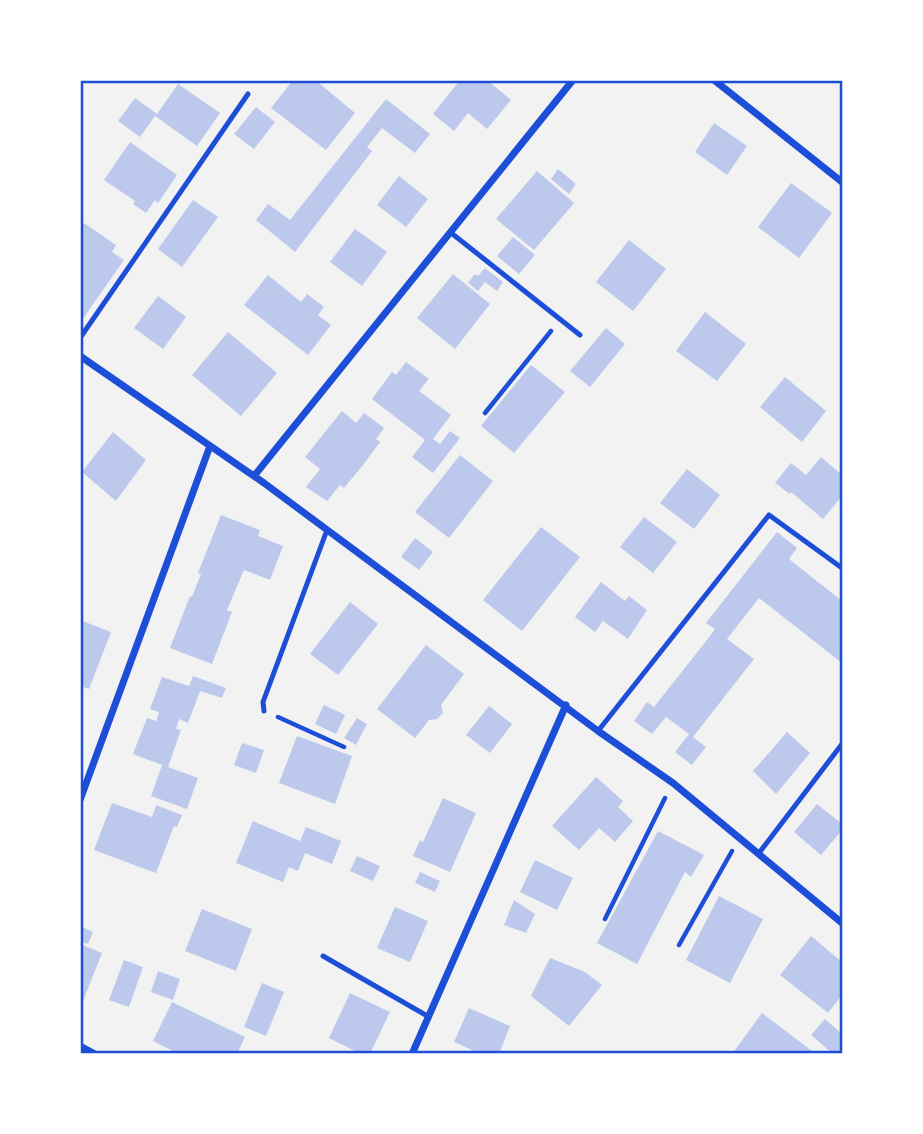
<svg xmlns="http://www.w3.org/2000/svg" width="923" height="1134" viewBox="0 0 923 1134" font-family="Overpass,sans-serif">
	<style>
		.building { fill: #bdc9ec }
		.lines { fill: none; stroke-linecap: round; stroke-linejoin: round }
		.path { stroke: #1d4ed8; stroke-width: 4.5 }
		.service { stroke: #1d4ed8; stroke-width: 5 }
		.minor { stroke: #1d4ed8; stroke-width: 7 }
		.neatline { fill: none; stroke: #1d4ed8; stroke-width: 2.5 }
	</style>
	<rect width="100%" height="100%" fill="#f2f2f2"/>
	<path class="building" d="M293 80H315L355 113 326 150 271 108Z
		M460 80H487L511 100 487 129 468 113 454 131 433 114Z
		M178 84 220 113 197 146 155 116 140 137 118 121 135 98 157 114Z
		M386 99 430 134 415 153 382 128 367 147 372 151 295 252 256 220 268 204 290 220Z
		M256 107 275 122 254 149 234 134Z
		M714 123 747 146 727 175 695 152Z
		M130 142 177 175 158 203 155 200 146 213 133 204 135 201 104 180Z
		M558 169 576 184 569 194 551 179Z
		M537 171 574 203 534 250 496 219Z
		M399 176 428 199 406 227 377 205Z
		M791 183 832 213 799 258 758 227Z
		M193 200 218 217 182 267 158 249Z
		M84 223 116 245 112 252 124 260 80 323V228Z
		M355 229 387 252 362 286 330 262Z
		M513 237 535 255 519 274 497 256Z
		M629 240 666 269 633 311 596 282Z
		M485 268 503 282 497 291 485 282 478 291 468 283 475 274 478 276Z
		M453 274 490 304 455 349 417 318Z
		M268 275 301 302 307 294 324 307 318 315 331 325 308 355 244 305Z
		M158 296 186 317 163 349 134 328Z
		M705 312 746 344 717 381 676 351Z
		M606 328 625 344 590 387 570 371Z
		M228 332 277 373 241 416 192 375Z
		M406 362 429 379 419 391 451 415 433 439 440 444 450 431 460 438 433 473 412 457 425 440 372 399 392 372 396 375Z
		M531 365 565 392 514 453 481 426Z
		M785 377 826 411 802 442 760 407Z
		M342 411 356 423 364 413 384 428 376 439 380 442 363 465 344 488 340 485 327 501 306 487 320 469 305 457Z
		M113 432 146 460 116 501 82 472Z
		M460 455 493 481 449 538 415 512Z
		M821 457 842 475V496L823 519 791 492 790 494 775 483 791 463 806 475Z
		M687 469 720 495 694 529 660 503Z
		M221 515 260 530 258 536 283 546 270 580 244 570 227 610 232 612 212 664 170 648 190 596 192 597 201 574 198 573Z
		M644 517 677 542 653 573 620 547Z
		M541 527 580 557 522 631 483 600Z
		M777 532 797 548 789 559 842 601V663L759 598 727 639 754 659 693 737 706 747 692 765 675 752 689 734 666 717 652 734 634 721 647 702 654 707 710 636 715 629 706 623Z
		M415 538 433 552 419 570 401 557Z
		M601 582 625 601 629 596 647 610 628 639 603 621 595 632 575 617Z
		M350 602 378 624 338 675 310 654Z
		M80 620 111 632 89 689 80 686Z
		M426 645 464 674 441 705 443 713 437 719 429 720 415 738 377 709Z
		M193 676 226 688 222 698 200 691 188 723 179 719 176 729 181 730 168 767 198 778 187 809 151 796 162 765 133 754 147 718 156 721 159 712 150 709 162 677 189 686Z
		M324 705 345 715 336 734 315 724Z
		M489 706 512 724 490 753 466 735Z
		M357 718 367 724 356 745 344 738Z
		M787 732 810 753 776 794 753 771Z
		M297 736 352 756 335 804 279 783Z
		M242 743 264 750 256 773 234 765Z
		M596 777 623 801 618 807 633 821 615 842 599 828 579 850 552 826Z
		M443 798 476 813 450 872 413 856 420 840 423 842Z
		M112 803 152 817 156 805 182 815 177 827 174 826 156 873 94 850Z
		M817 804 842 824V830L821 855 794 832Z
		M253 821 300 841 306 827 341 841 332 864 305 853 298 871 289 867 283 882 236 863Z
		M658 831 704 855 691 877 685 872 637 964 597 943Z
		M357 856 380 866 373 881 350 871Z
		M535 860 573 878 557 910 520 892Z
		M420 872 440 881 435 892 415 883Z
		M719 896 763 919 730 983 686 960Z
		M514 900 535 914 526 933 504 925Z
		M395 907 428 921 410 962 377 948Z
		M202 909 252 929 236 971 185 951Z
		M80 926 93 932 88 944 80 941Z
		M811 936 842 962V995L828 1013 780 975Z
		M80 944 102 953 81 1006H80Z
		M550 958 585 972 602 985 569 1026 531 996Z
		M124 960 143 967 129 1007 109 1000Z
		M158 971 180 979 173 1000 151 992Z
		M262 983 284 992 266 1036 244 1027Z
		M350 993 390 1012 370 1054H361L329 1038Z
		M172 1002 245 1037 237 1054H179L153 1041Z
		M469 1008 510 1026 499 1054H481L454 1042Z
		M762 1013 816 1054H732Z
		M825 1019 842 1034V1054H833L811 1035Z"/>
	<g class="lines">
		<path class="path" d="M485 413 551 331
			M278 717 344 747
			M605 919 665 798
			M679 945 732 851"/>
		<path class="service" d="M450 232 580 335
			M80 338 248 94
			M264 711 263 702 327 530
			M598 731 769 515 842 568
			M759 853 842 744
			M323 956 429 1017"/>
		<path class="minor" d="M714 80 842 182
			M80 356 264 483 598 731 673 783 842 923
			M254 476 573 80
			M80 800 210 446
			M80 1046 95 1054
			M412 1054 566 705"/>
	</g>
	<rect width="923" height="1134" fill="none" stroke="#ffffff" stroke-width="164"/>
	<rect x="82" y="82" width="759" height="970" class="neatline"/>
</svg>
